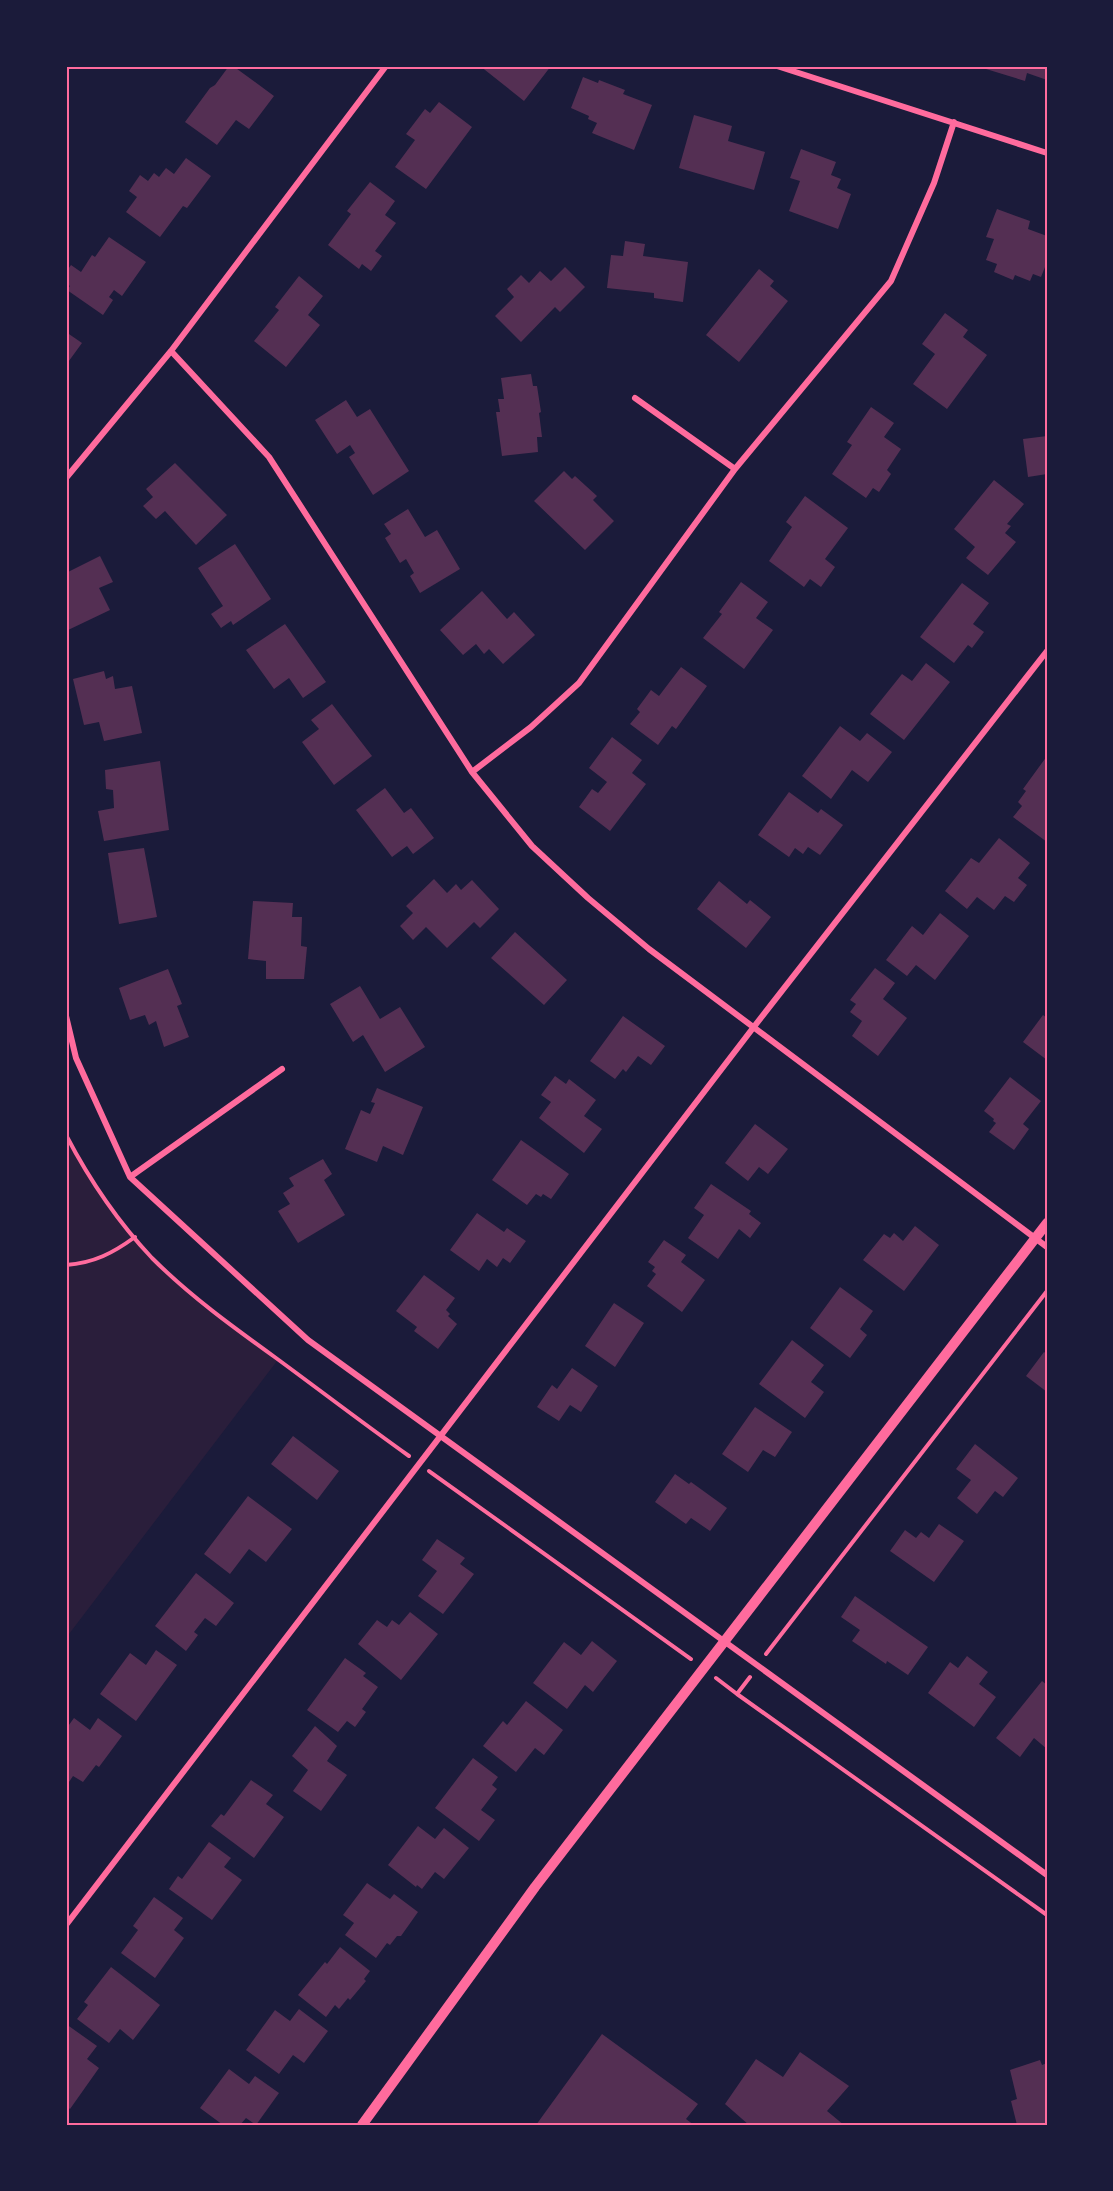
<svg xmlns="http://www.w3.org/2000/svg" width="1113" height="2191" viewBox="0 0 1113 2191" font-family="'Asap Condensed',sans-serif">
	<style>
		.green { fill: #2a1e3b }
		.building { fill: #542f53 }
		.lines { fill: none; stroke-linecap: round; stroke-linejoin: round }
		.path { stroke: #ff6b9d; stroke-width: 4 }
		.minor { stroke: #ff6b9d; stroke-width: 6 }
		.tertiary { stroke: #ff6b9d; stroke-width: 10 }
		.neatline { fill: none; stroke: #ff6b9d; stroke-width: 2 }
	</style>
	<rect width="100%" height="100%" fill="#1b1b3a"/>
	<path class="green" d="M66 1140 106 1205 146 1254 206 1309 277 1361 66 1638Z"/>
	<path class="building" d="M229 66H233L274 96 249 129 236 120 217 145 185 122 210 88 215 85Z
		M480 66H551L524 101Z
		M987 66H1047V80L1027 73 1025 81 986 69Z
		M583 77 598 83 599 80 625 90 623 94 652 105 634 150 592 133 597 123 588 119 589 116 571 108Z
		M439 102 472 127 426 189 395 167 415 140 406 134 425 109 430 113Z
		M694 115 732 126 728 141 765 152 754 190 679 168Z
		M801 149 836 162 831 175 841 179 837 188 851 194 838 229 789 211 800 181 790 178Z
		M186 158 211 176 187 208 183 206 160 237 126 212 137 197 129 191 140 175 148 181 154 173 159 177 166 168 174 174Z
		M370 182 395 201 385 215 396 223 375 251 382 256 371 271 362 264 359 269 328 245 351 214 347 211Z
		M997 209 1030 221 1028 229 1047 236 1045 242 1047 243V262L1041 277 1033 274 1030 281 1015 275 1013 280 994 272 997 264 986 260 994 239 986 237Z
		M109 237 146 262 122 296 114 290 109 297 113 300 103 315 67 290 70 286 66 283V272L71 265 81 272 92 255 95 257Z
		M625 241 645 244 643 256 688 262 683 302 654 298V293L607 288 611 255 623 256Z
		M565 267 585 287 560 312 555 307 521 342 495 316 514 297 507 289 521 275 529 283 540 271 551 281Z
		M759 269 774 281 770 286 788 301 739 362 706 335Z
		M299 276 323 296 308 315 320 325 286 367 254 341 279 310 275 307Z
		M945 313 968 330 963 337 987 355 947 409 913 384 935 354 922 344Z
		M66 332 82 343 66 365Z
		M531 374 533 386H537L541 412 539 413 542 437H537L538 452 502 456 496 412H500L498 399H504L501 378Z
		M346 400 357 417 370 409 409 471 373 495 349 457 355 453 350 445 337 454 315 420Z
		M871 407 894 423 884 437 901 449 887 470 891 474 879 492 873 488 866 498 832 474 852 445 847 442Z
		M1047 436V474L1028 477 1023 439Z
		M175 463 227 515 196 545 165 511 156 519 143 506 153 497 146 489Z
		M564 471 572 479 575 476 597 496 593 500 614 521 585 550 534 501Z
		M994 480 1024 504 1007 524 1011 526 1005 533 1016 542 988 575 966 558 975 547 954 529Z
		M805 496 848 528 825 559 835 567 821 587 810 579 804 587 769 561 792 527 786 522Z
		M408 509 425 537 437 530 460 569 420 593 410 576 414 573 406 559 400 563 385 538 391 534 384 524Z
		M235 544 271 599 233 625 231 621 221 628 211 614 223 606 198 568Z
		M100 556 113 582 99 588 110 610 66 631V582L69 581 66 573Z
		M741 582 768 602 756 618 773 630 744 669 703 638 722 614 719 612Z
		M962 583 989 603 973 624 984 632 972 648 968 645 954 663 920 637Z
		M482 591 507 619 514 612 535 635 503 664 489 649 484 654 476 644 463 655 440 630Z
		M285 624 326 682 303 698 289 678 274 689 246 650Z
		M926 663 950 682 904 740 870 714 902 674 912 681Z
		M681 667 707 686 676 729 672 726 658 745 630 724 640 712 637 709 651 690 659 696Z
		M104 671 106 679 113 676 115 689 132 686 142 733 104 741 99 722 84 725 73 679Z
		M332 704 372 756 334 785 302 742 319 729 311 720Z
		M840 726 860 741 867 733 892 752 868 782 852 770 831 799 802 776Z
		M612 737 642 760 632 773 646 784 610 831 579 807 592 789 598 793 607 782 589 768Z
		M1047 756V842L1013 817 1022 806 1018 802 1026 791 1023 789Z
		M160 761 169 830 104 841 98 811 114 808 113 790 106 789 105 770Z
		M385 788 404 813 411 808 434 838 413 854 407 846 392 857 356 810Z
		M789 792 818 813 821 809 843 825 820 855 808 847 803 854 795 848 789 857 758 835Z
		M999 838 1030 863 1018 878 1027 885 1014 902 1005 896 994 910 977 897 967 909 945 891 971 858 979 863Z
		M144 848 157 917 119 924 108 853Z
		M434 879 447 893 456 884 461 890 472 880 499 909 480 928 474 922 447 948 426 927 413 940 400 926 413 913 406 906Z
		M719 881 747 904 750 900 771 917 746 948 697 909Z
		M253 901 293 903 292 917H302L301 946 307 947 304 979H266V961L248 959Z
		M940 913 969 936 935 980 916 965 907 976 886 960 912 926 923 935Z
		M515 932 567 980 544 1005 491 958Z
		M875 968 895 983 883 999 907 1018 878 1056 852 1036 862 1021 850 1012 856 1004 850 1000Z
		M168 969 182 1004 177 1006 189 1037 164 1047 156 1021 149 1025 145 1015 130 1020 119 988Z
		M360 986 380 1019 400 1007 425 1047 385 1072 363 1035 353 1042 330 1004Z
		M1043 1015 1047 1018V1060L1023 1042Z
		M623 1016 665 1046 651 1065 638 1056 626 1072 623 1069 615 1079 590 1061Z
		M555 1076 566 1084 569 1079 596 1100 584 1116 602 1129 584 1153 539 1118 551 1102 541 1095Z
		M1010 1077 1041 1101 1023 1124 1029 1129 1014 1150 989 1132 996 1123 993 1121 994 1119 984 1111Z
		M377 1088 423 1107 403 1155 383 1146 377 1162 345 1149 361 1110 370 1114 375 1103 371 1102Z
		M755 1124 788 1149 768 1174 759 1167 748 1181 725 1163Z
		M521 1140 569 1174 551 1199 543 1194 541 1197 536 1194 527 1205 492 1180Z
		M323 1159 332 1174 324 1180 345 1215 298 1243 278 1211 290 1204 283 1193 294 1186 289 1178Z
		M711 1184 751 1211 749 1214 761 1223 750 1238 739 1229 718 1259 688 1238 704 1215 694 1208Z
		M477 1213 504 1232 507 1228 526 1241 510 1263 503 1258 497 1267 487 1259 479 1271 450 1250Z
		M915 1226 939 1245 904 1291 863 1260 884 1234 890 1238 894 1233 903 1241Z
		M664 1240 686 1255 681 1262 705 1280 682 1312 647 1286 656 1274 652 1271 655 1267 648 1262Z
		M424 1275 455 1298 446 1310 450 1314 448 1316 457 1324 438 1349 414 1331 417 1327 396 1311Z
		M840 1287 873 1311 860 1329 867 1335 850 1358 810 1328Z
		M614 1303 644 1323 615 1367 585 1346Z
		M792 1340 824 1365 811 1382 824 1392 805 1418 759 1384Z
		M1044 1352 1047 1354V1392L1026 1376Z
		M572 1368 598 1386 581 1412 570 1405 559 1421 537 1407 552 1385 557 1389Z
		M755 1407 792 1432 775 1457 763 1450 748 1472 722 1454Z
		M293 1436 339 1471 317 1500 271 1464Z
		M975 1444 1018 1478 1003 1497 995 1491 977 1514 957 1498 971 1480 956 1469Z
		M675 1474 689 1484 691 1482 727 1508 710 1531 691 1518 686 1524 655 1502Z
		M248 1496 292 1529 266 1562 249 1549 230 1574 204 1554Z
		M939 1524 964 1541 934 1582 890 1551 905 1530 916 1538 921 1532 929 1538Z
		M437 1539 465 1558 460 1564 474 1574 443 1614 418 1596 437 1571 422 1560Z
		M196 1573 234 1603 216 1626 205 1618 194 1632 198 1635 186 1651 155 1626Z
		M855 1596 928 1647 908 1675 887 1661 886 1664 852 1641 860 1630 841 1617Z
		M410 1612 438 1634 401 1680 358 1644 377 1620 387 1627 392 1620 399 1625Z
		M592 1641 617 1661 593 1692 585 1685 567 1709 533 1683 564 1642 581 1655Z
		M156 1650 177 1665 136 1721 100 1694 130 1653 146 1665Z
		M967 1656 988 1672 979 1684 996 1697 974 1727 928 1693 950 1662 958 1668Z
		M345 1658 366 1673 363 1676 378 1687 362 1709 366 1712 355 1727 347 1721 338 1732 307 1710Z
		M1042 1681 1047 1685V1749L1034 1738 1020 1757 996 1738Z
		M526 1701 563 1730 544 1755 535 1748 516 1772 483 1746 503 1721 507 1725Z
		M74 1718 90 1730 98 1718 122 1736 99 1767 96 1765 83 1782 73 1776 69 1782 66 1780V1729Z
		M315 1726 337 1746 327 1761 347 1775 321 1811 293 1791 308 1770 292 1756Z
		M473 1758 498 1777 492 1785 497 1789 481 1810 495 1820 479 1841 435 1808Z
		M251 1780 273 1795 266 1804 284 1817 254 1858 211 1826 221 1814 224 1816Z
		M418 1826 435 1839 444 1828 469 1848 444 1879 435 1872 422 1889 417 1885 416 1887 388 1865Z
		M209 1842 231 1858 224 1867 242 1880 212 1920 169 1889 178 1876 182 1879Z
		M367 1883 390 1899 394 1894 418 1912 401 1936H397L390 1945 387 1943 376 1958 345 1935 354 1923 343 1915Z
		M154 1897 183 1918 174 1930 184 1938 155 1978 121 1953 138 1930 133 1926Z
		M340 1947 370 1971 364 1979 366 1981 350 2000 348 1998 339 2009 335 2005 326 2017 298 1995 325 1962 327 1964Z
		M111 1967 160 2005 133 2040 120 2029 109 2043 77 2019 88 2005 84 2002Z
		M299 2009 328 2031 304 2063 293 2055 279 2074 246 2050 275 2010 290 2021Z
		M66 2024 97 2046 87 2059 99 2068 70 2109 66 2106Z
		M602 2034 698 2104 686 2119 694 2125H536Z
		M800 2052 849 2086 827 2111 844 2125H749L725 2104 756 2059 783 2077Z
		M1040 2060 1042 2065 1047 2063V2125H1017L1011 2101 1017 2099 1010 2070Z
		M229 2069 249 2084 255 2076 279 2093 256 2125 246 2118 240 2125H223L200 2108Z"/>
	<g class="lines">
		<path class="path" d="M66 1135C89 1179 118 1222 152 1258 190 1296 233 1327 276 1358 321 1391 364 1424 409 1456
			M66 1265C94 1263 113 1253 135 1237
			M429 1471 691 1659
			M766 1654 1047 1291
			M750 1677 737 1694 1047 1915
			M716 1678 737 1694"/>
		<path class="minor" d="M777 66 1047 153
			M171 351 269 457 472 772 532 846 588 898 649 949 1047 1247
			M635 398 735 469
			M66 478 171 351 386 66
			M472 772 531 727 579 683 735 469 891 281 934 183 954 122
			M66 1016 76 1058 130 1177 308 1340 1047 1875
			M130 1177 282 1069
			M66 1925 753 1028 1047 651"/>
		<path class="tertiary" d="M362 2125 535 1887 1047 1223"/>
	</g>
	<rect width="1113" height="2191" fill="none" stroke="#1b1b3a" stroke-width="135"/>
	<rect x="68" y="68" width="978" height="2056" class="neatline"/>
</svg>
